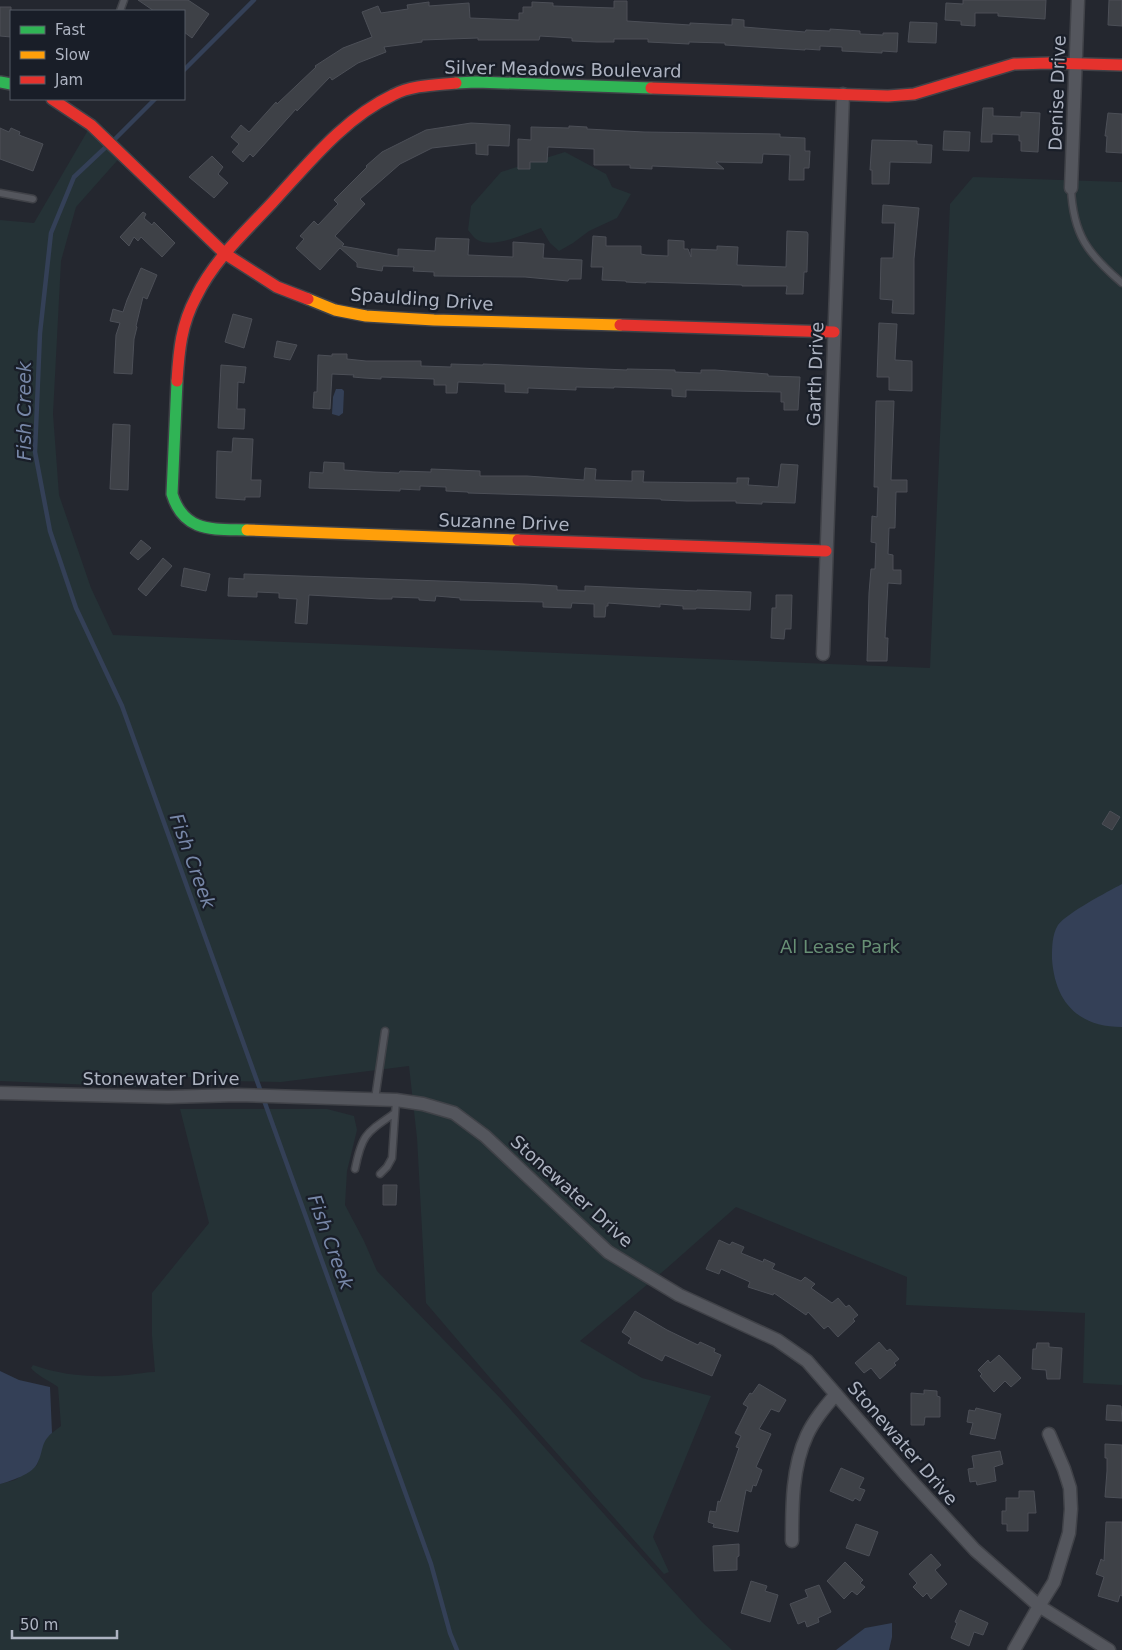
<svg xmlns="http://www.w3.org/2000/svg" width="1122" height="1650" viewBox="0 0 1122 1650" font-family="'DejaVu Sans',sans-serif">
	<style>
		.green { fill: #253236 }
		.water { fill: #344057 }
		.lines { fill: none; stroke-linecap: round; stroke-linejoin: round }
		.stream { stroke: #344057; stroke-width: 4.5 }
		.building { fill: #3e4147; stroke: #4c4f57 }
		.lane-casing { stroke: #404248; stroke-width: 9 }
		.street-casing { stroke: #404248; stroke-width: 15 }
		.fast-casing { stroke: #404248; stroke-width: 14 }
		.slow-casing { stroke: #404248; stroke-width: 14 }
		.jam-casing { stroke: #404248; stroke-width: 14 }
		.lane { stroke: #54565d; stroke-width: 6 }
		.street { stroke: #54565d; stroke-width: 12 }
		.fast { stroke: #30b455; stroke-width: 11 }
		.slow { stroke: #ff9f0a; stroke-width: 11 }
		.jam { stroke: #e5322d; stroke-width: 11 }
		.labels { text-anchor: middle; dominant-baseline: central; stroke-width: 4.5; stroke-linejoin: round; paint-order: stroke }
		.street-label { font-size: 18px; fill: #adb3c1; stroke: #191e28 }
		.park-label { font-size: 18px; fill: #678f74; stroke: #191e28 }
		.water-label { font-size: 19px; font-style: italic; fill: #7787a8; stroke: #191e28 }
	</style>
	<rect width="100%" height="100%" fill="#24272f"/>
	<path class="green" d="M91 125 123 154 76 207 61 261 53 414 59 495 91 588 113 635 930 668 950 204 973 177 1122 182V1385L1083 1383 1085 1313 906 1305 907 1277 736 1207 667 1268 580 1341 642 1378 711 1396 653 1537 669 1572 664 1574 490 1378 426 1303 417 1138 409 1066 281 1082 230 1081 179 1076 172 1084 140 1087 0 1081V220L34 223Z
		M565 152 606 174 612 187 631 194 617 218 589 231 573 243 559 251 550 243 541 228C524 234 492 250 476 239 473 237 470 232 468 230L471 206 501 172Z
		M180 1109H327L354 1116 357 1130 347 1171 345 1205 364 1241 377 1271 501 1399 665 1582 702 1622 732 1650H0V1484L15 1480 37 1465 44 1439 61 1426 58 1387C50 1381 36 1375 31 1368L33 1365C64 1376 95 1378 128 1375 137 1374 146 1372 155 1372L152 1336V1293L209 1223Z"/>
	<path class="water" d="M336 389H342L344 391 343 413 339 416 332 414 333 397Z
		M1122 884V1027C1078 1027 1055 1002 1052 959 1052 947 1052 935 1058 925 1067 913 1107 892 1122 884Z
		M0 1371 19 1380 50 1387 52 1433C40 1443 44 1451 37 1464 32 1474 11 1481 0 1484Z
		M892 1623V1637L889 1650H836L865 1628Z"/>
	<g class="lines">
		<path class="stream" d="M184 70 254 0
			M114 140 155 99
			M108 145 74 177 51 233 40 333 35 452 50 531 76 608 122 706 431 1564 450 1633 457 1650"/>
	</g>
	<path class="building" d="M138 0H188L209 14 192 38 184 32V11H154Z
		M963 0H1046L1045 19 998 16V13H975V26L961 25V21L945 20 946 3 963 4Z
		M1109 0H1122V26L1108 25Z
		M614 1H627V21L690 25V23L732 25V19L744 20V27L805 32 806 30 830 31V29L860 31V34L883 35V33H898L897 52 882 51V53L842 51V47L820 46V50L805 49V50L725 45V43L689 42V44L648 42V39H614V42H597L572 41V38L540 36 539 40H478V38L422 40V42L384 47 386 52 358 63 332 80 330 77 297 111 296 109 253 157 250 154 243 162 232 152 239 144 231 137 241 125 249 132 276 102 277 104 316 67 315 66 343 48 372 37 362 12 378 6 381 13 408 9 407 5 429 2V6L469 3 470 18 519 20V13H523V7H532V2L553 3V6L614 8Z
		M0 7H11V37L0 36Z
		M910 22 937 23 936 43 908 42Z
		M983 108H993V116L1021 117V112L1040 113 1038 152 1021 151V141H1019V135L992 134V142H981Z
		M1108 113 1122 114V153L1106 152 1107 136H1105Z
		M471 123 510 125 509 146 488 145V155L476 154V143L432 148 400 164 360 199 365 204 335 236 344 244 342 246 398 256V249L435 251 436 238 469 239 468 255 513 257V242L544 244 543 258 582 260 581 279H569L568 281 525 277 434 276V272L413 271 414 267 383 266 382 271 357 267V263L340 248 320 270 296 248 304 239 300 236 314 221 318 225 338 204 334 200 367 167 366 166 382 152 426 130Z
		M569 126 587 127V129L644 132 780 134V137L805 138V151H810L809 168H804V180H789L790 155 763 154 762 163 716 162 724 169 652 166V169L630 168V165H594V149L548 147 547 162H530V169H518V139L531 140V127L569 128Z
		M0 128 9 132 11 128 20 132 19 135 43 144 33 171 0 159Z
		M944 131 970 132 969 151 943 150Z
		M872 140 917 141V144L932 145 931 163 890 162 889 184H872V170H870Z
		M212 156 223 167 218 174 228 183 214 198 189 177Z
		M883 205 919 208 914 259V314L892 313 893 300 880 299 881 258H893L895 223H882Z
		M143 212 146 214 144 218 152 225 154 222 175 243 162 257 141 237 138 241 134 237 129 246 120 237Z
		M787 231 807 232 808 234 807 272H804L803 294H786L787 286H742V285L646 282V283L626 282V281L602 280 603 267H591L593 236 606 237V246H641V254L646 255 668 256V240L684 241V249H688L691 257V249L717 250V246L738 247 737 265 786 267Z
		M141 268 157 275 147 299 143 297 136 326 137 327 134 339 132 374 114 373 116 335 120 323 110 321 113 309 123 312 127 300Z
		M233 314 252 319 244 348 225 342Z
		M879 323 897 324 895 360 912 361V391L889 390V377H877Z
		M277 341 297 345 290 360 274 357Z
		M332 354H347V359L366 361H421V366L451 367V364L483 365V364L627 370V369L675 370V372L701 373V370H715L768 374V376L800 377 798 410H784V402H781V392L686 390V397L672 396V389L614 387V388L576 387V390L528 388V393L505 392V384L458 382 457 393H446V385H434V379L381 377V379L364 378 353 377 354 375 332 374 330 409 313 408 314 392H317L318 355 332 356Z
		M221 365 246 367 244 383 238 382 237 409H245L244 429 218 428Z
		M876 401H894L891 480H907V492H896L895 528H889L888 554 893 555V570H901V584L888 583 885 638H888L887 661H867L869 593 871 569H875L876 543 871 542 872 516 877 517 878 487H874Z
		M113 424 130 425 128 490 110 489Z
		M233 438 253 439 251 480H261L260 497H245V500L216 498 217 451 232 452Z
		M324 462 344 463V470L374 472 399 473 400 471 431 472V469L480 471V476H527L584 480 585 468 596 469 595 480 632 481V471H644L643 482 737 483V478H749L748 485 778 487 781 464 798 465 795 503 762 502V504L736 503V501H687L661 500V499L468 493V492L446 491V487L420 486V490L400 489V491L309 488 310 472 323 473Z
		M141 540 151 548 138 560 130 553Z
		M163 558 172 566 146 596 138 589Z
		M184 568 210 574 206 591 181 586Z
		M244 574 525 584 557 586V590L585 591V586L697 591V590L751 592 750 610 696 608V609H683V606L660 604V607L608 603V606H606L605 617H594V604L572 603 571 608 543 607V602L460 600V598L436 596 435 601 419 600V598L392 597V599H380L309 595 307 624 295 623 297 599 279 598V593L257 592V597L228 596 229 578 244 579Z
		M776 595H792L791 629H785L784 639 771 638 772 608H776Z
		M1110 811 1120 817 1112 830 1102 824Z
		M383 1185H397L396 1205H383Z
		M719 1240 730 1245 732 1242 744 1247 741 1253 763 1262 764 1259 775 1264 772 1269 801 1281 805 1277 815 1284 811 1288 832 1303 838 1298 846 1307 849 1305 858 1315 853 1319 855 1321 838 1337 828 1326 824 1329 808 1312 806 1315 774 1293 773 1295 748 1287 750 1282 721 1269 719 1274 706 1269Z
		M635 1311 667 1330 698 1345 700 1342 715 1349 714 1352 721 1355 712 1376 665 1355 662 1361 628 1343 631 1338 622 1332Z
		M879 1342 887 1351 890 1349 899 1359 894 1363 896 1365 880 1379 871 1368 864 1373 855 1363Z
		M1037 1343H1049V1347L1062 1348 1060 1379H1047L1046 1370 1032 1369 1033 1349H1036Z
		M999 1355 1021 1378 1011 1387 1005 1381 994 1392 980 1376 982 1374 978 1370 988 1360 990 1363Z
		M759 1384 786 1400 779 1412 771 1409 759 1429 771 1434 756 1467 762 1470 756 1486 753 1485 751 1492 746 1490 738 1532 713 1527 714 1524 708 1522 710 1511 716 1512 718 1501 720 1502 739 1448 736 1447 741 1436 735 1433 748 1407 743 1404 750 1393 752 1394Z
		M924 1390 937 1391V1396L940 1397V1417H925L924 1425H911V1393L924 1394Z
		M1107 1405 1121 1406 1122 1421 1106 1420Z
		M976 1408 1001 1414 995 1439 970 1434 973 1423 967 1422 969 1410 975 1411Z
		M1105 1444 1122 1445V1498L1105 1497 1107 1471V1458H1105Z
		M1000 1451 1003 1464 994 1467 996 1481 977 1485 976 1481 970 1482 968 1469 974 1468 972 1456Z
		M841 1468 864 1478 859 1488 865 1490 860 1501 855 1498 853 1501 830 1491Z
		M1019 1491H1034L1036 1513H1028V1531H1007V1524H1002V1511H1006V1498H1019Z
		M1106 1522H1122V1596L1120 1595 1118 1602 1098 1596 1104 1577 1096 1574 1101 1559 1104 1561Z
		M856 1524 878 1532 869 1556 846 1548Z
		M739 1544V1556L737 1557V1570L714 1571 713 1546Z
		M931 1554 941 1565 935 1570 947 1584 931 1599 927 1593 923 1597 913 1587 917 1583 909 1574Z
		M845 1562 863 1580 860 1583 865 1587 857 1595 852 1591 844 1599 827 1581Z
		M751 1581 767 1586 765 1591 778 1595 770 1622 741 1613Z
		M819 1585 831 1612 818 1618 819 1622 807 1627 805 1621 798 1624 790 1604 808 1597 805 1590Z
		M960 1610 988 1623 983 1635 974 1632 969 1646 951 1638 957 1623 955 1622Z"/>
	<g class="lines">
		<defs>
			<path id="lane" d="M120 11 124 0
				M1071 188C1073 235 1088 254 1122 283
				M0 193 33 199
				M375 1099 385 1031
				M355 1169C362 1134 366 1133 395 1113
				M380 1174 387 1167 392 1158 396 1100"/>
			<path id="street" d="M1071 188 1078 0
				M823 654 843 94
				M0 1093 168 1097 237 1095 396 1100 423 1104 454 1113 485 1136 608 1252 679 1295 777 1340 807 1361 907 1476 975 1550 1039 1606 1109 1650
				M792 1541C792 1506 792 1467 807 1435 814 1420 825 1407 836 1394
				M1014 1650 1039 1606 1054 1582 1069 1533 1071 1509 1070 1488 1064 1469 1049 1434"/>
			<path id="fast" d="M0 82 11 84
				M456 83 476 82 651 88
				M177 381 172 494C184 533 213 529 247 530"/>
			<path id="slow" d="M308 299 335 310 366 316 434 320 620 325
				M247 530 518 540"/>
			<path id="jam" d="M651 88 888 96 914 94 1014 64 1049 63 1122 65
				M52 99 91 125 224 253 277 287 308 299
				M620 325 834 332
				M177 381C179 350 181 325 196 297 214 260 244 233 272 203 308 164 344 118 393 95 412 85 436 85 456 83
				M518 540 826 551"/>
		</defs>
		<use href="#lane" class="lane-casing"/>
		<use href="#street" class="street-casing"/>
		<use href="#fast" class="fast-casing"/>
		<use href="#slow" class="slow-casing"/>
		<use href="#jam" class="jam-casing"/>
		<use href="#lane" class="lane"/>
		<use href="#street" class="street"/>
		<use href="#fast" class="fast"/>
		<use href="#slow" class="slow"/>
		<use href="#jam" class="jam"/>
	</g>
	<g class="labels">
		<g class="street-label">
			<text transform="translate(563 69) rotate(1)">Silver Meadows Boulevard</text>
			<text transform="translate(1057 93) rotate(-88)">Denise Drive</text>
			<text transform="translate(422 299) rotate(4)">Spaulding Drive</text>
			<text transform="translate(815 374) rotate(-88)">Garth Drive</text>
			<text transform="translate(504 522) rotate(2)">Suzanne Drive</text>
			<text x="161" y="1078">Stonewater Drive</text>
			<text transform="translate(572 1191) rotate(42)">Stonewater Drive</text>
			<text transform="translate(903 1443) rotate(49)">Stonewater Drive</text>
		</g>
		<g class="park-label">
			<text x="840" y="946">Al Lease Park</text>
		</g>
		<g class="water-label">
			<text transform="translate(24 411) rotate(-90)">Fish Creek</text>
			<text transform="translate(193 861) rotate(70)">Fish Creek</text>
			<text transform="translate(331 1242) rotate(70)">Fish Creek</text>
		</g>
	</g>
	<rect x="10" y="10" width="175" height="90" fill="#191e28" stroke="#545a65"/>
	<rect x="20" y="26" width="25" height="8" fill="#30b455" stroke="#545a65"/>
	<text x="55" y="35" font-size="15" fill="#adb3c1">Fast</text>
	<rect x="20" y="51" width="25" height="8" fill="#ff9f0a" stroke="#545a65"/>
	<text x="55" y="60" font-size="15" fill="#adb3c1">Slow</text>
	<rect x="20" y="76" width="25" height="8" fill="#e5322d" stroke="#545a65"/>
	<text x="55" y="85" font-size="15" fill="#adb3c1">Jam</text>
	<path d="M12 1630v8h105v-8" fill="none" stroke="#adb3c1" stroke-width="2.5"/>
	<text x="20" y="1630" font-size="15" fill="#adb3c1" stroke="#191e28" stroke-width="4" paint-order="stroke">50 m</text>
</svg>
